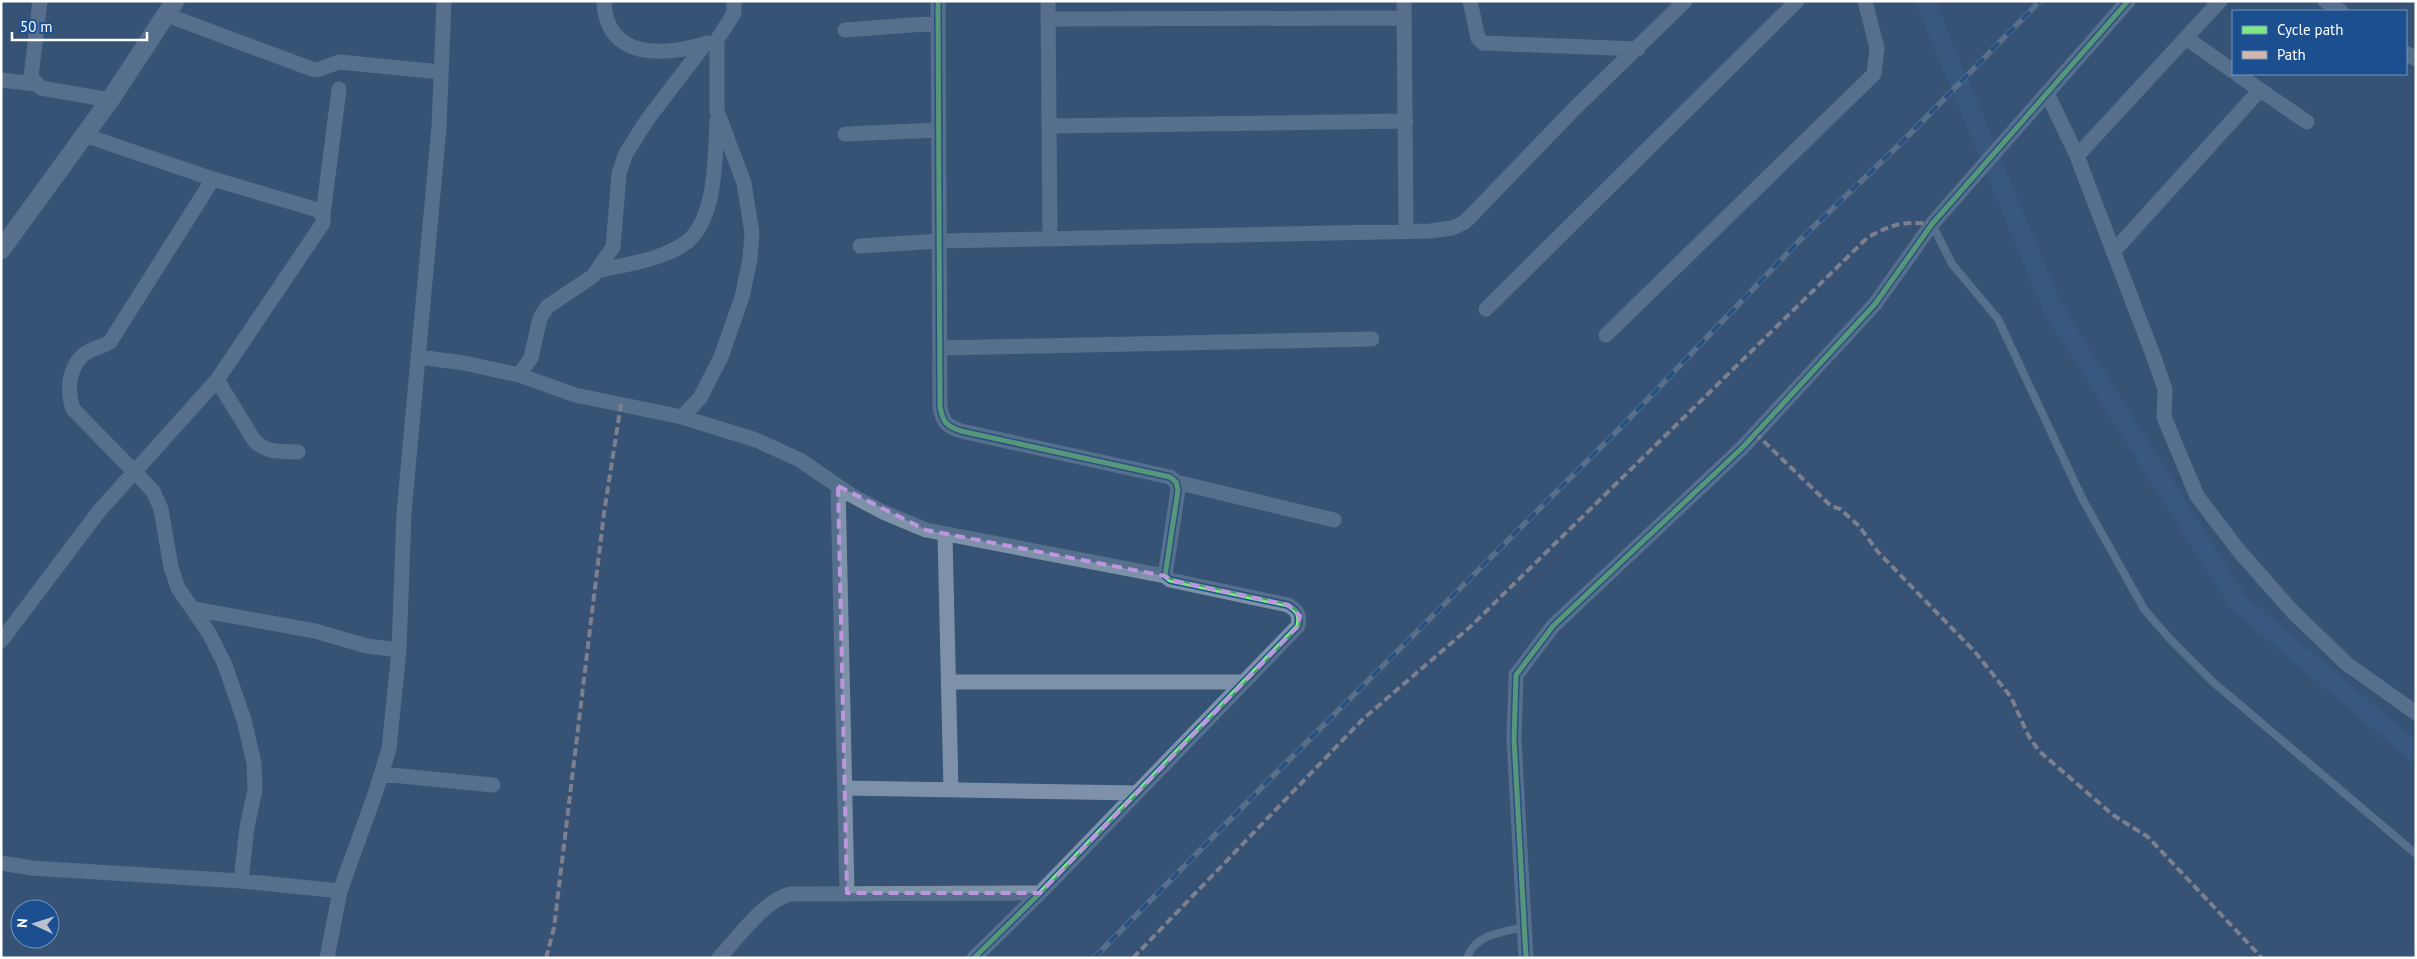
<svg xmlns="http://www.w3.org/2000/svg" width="2417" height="959" viewBox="0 0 2417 959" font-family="'PT Sans',sans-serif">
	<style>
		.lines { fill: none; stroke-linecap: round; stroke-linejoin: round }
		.canal { stroke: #3b618d; stroke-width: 19 }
		.service { stroke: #7d92a8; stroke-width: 8 }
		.minor { stroke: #7d92a8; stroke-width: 15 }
		.tertiary { stroke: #7d92a8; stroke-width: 19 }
		.rail-casing { stroke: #7e92a7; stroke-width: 5.5 }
		.rail { stroke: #1b4f8f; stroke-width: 4; stroke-dasharray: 11; stroke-linecap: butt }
		.quiet { stroke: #d1b7ad; stroke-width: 4; stroke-dasharray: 8 4; stroke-linecap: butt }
		.cycleway-casing { stroke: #1b4f8f; stroke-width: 8 }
		.cycleway { stroke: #7ce984; stroke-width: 5 }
		.marked { fill: none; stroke: #bd96df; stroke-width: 4; stroke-dasharray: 10 6; stroke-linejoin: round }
	</style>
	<rect width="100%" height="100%" fill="#365274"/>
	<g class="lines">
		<path class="canal" d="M1925 1 2052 307 2238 602 2416 753"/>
		<path class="service" d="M1932 224 1952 264 1998 319 2082 498 2144 609 2169 638 2213 682 2416 854
			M1467 958C1475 934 1503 932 1524 927"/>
		<path class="minor" d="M40 1 31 77 41 88 110 100
			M604 1C606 61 665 56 708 43
			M938 1 940 407C943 422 946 426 961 431L1170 477 1176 482 1178 490 1165 576 1170 580 1288 605C1298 611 1300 615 1298 626L1040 893 974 958
			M1048 1 1050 239
			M1404 1 1406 230
			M1470 1 1478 38 1483 43 1638 49
			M2325 1 2341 11
			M167 15 312 69 317 70 339 62 441 72
			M1049 19 1404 18
			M845 30 938 23
			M2186 38 2233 71
			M2406 53 2416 59
			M2237 74 2307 122
			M1 80 35 84
			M2047 93 2077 156 2153 355 2165 389 2164 417 2197 496 2239 551 2293 612 2347 664 2416 713
			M1049 126 1406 121
			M845 134 939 130
			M2077 156 2220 1
			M213 179 110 342C102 347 89 349 82 356 68 370 67 392 73 409L153 491 161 509 171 567 178 588 209 633 225 665 244 720 254 763 255 790 247 827 241 881
			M323 215 339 89
			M860 246 939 241 1430 231 1452 228 1465 222 1575 108 1685 1
			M2113 252 2260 90
			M597 271C626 264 664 260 688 241 717 216 715 155 717 120
			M1486 309 1797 1
			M1606 335 1874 74 1877 48 1865 1
			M940 348 1372 339
			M419 357 464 363 519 375 575 395 682 417 756 440 800 460 851 495 883 512 926 530 1165 576
			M519 375 531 358 540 318 547 307 593 276 613 247 619 174 625 155 647 120 705 44
			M217 380 254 440C266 454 281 451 298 452
			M682 417 700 398 721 357 742 297 750 259 752 233 744 183 717 111V40L734 13V1
			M1176 482 1334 520
			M838 486 847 893
			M945 535 951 790
			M194 609 315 631 367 646 399 650
			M1 641 100 510 217 380 323 223V215L318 210 213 179 84 135
			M949 682H1244
			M381 774 493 785
			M845 788 1137 793
			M1 863 32 868 241 881 340 891
			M327 958 340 891 374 797 389 749 399 650 404 513 439 127 444 1
			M719 958C738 938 763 901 790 894L1040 893
			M1526 958 1514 739 1516 675 1553 626 1742 448 1875 304 1932 224 2128 1"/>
		<path class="tertiary" d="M1 250 110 100 175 1"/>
		<defs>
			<path id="rail" d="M1094 958 1271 778 1622 426 1803 237 1901 143 2040 1"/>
		</defs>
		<use href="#rail" class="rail-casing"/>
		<use href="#rail" class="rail"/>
		<path class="quiet" d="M1755 433 1831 506 1840 509 1859 526 1878 552 1975 652 2011 697 2028 735 2039 751 2113 815 2148 837 2262 958
			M546 958 554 928 604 513 621 404
			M1133 958 1363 719 1470 627 1867 238C1892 224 1903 221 1932 224"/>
		<defs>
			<path id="cycleway" d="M938 1 940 407C943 422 946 426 961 431L1170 477 1176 482 1178 490 1165 576 1170 580 1288 605C1298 611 1300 615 1298 626L1040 893 974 958
				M1526 958 1514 739 1516 675 1553 626 1742 448 1875 304 1932 224 2128 1"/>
		</defs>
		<use href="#cycleway" class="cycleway-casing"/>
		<use href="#cycleway" class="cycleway"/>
	</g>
	<path d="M0 0H2417V959H0ZM838 486 926 530 1165 576 1170 580 1288 605 1300 616 1298 626 1040 893H847Z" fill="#365274" fill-opacity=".55" fill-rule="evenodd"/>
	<path class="marked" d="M838 486 926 530 1165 576 1170 580 1288 605 1300 616 1298 626 1040 893H847Z"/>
	<rect width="2417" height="959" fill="none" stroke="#ffffff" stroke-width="5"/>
	<rect x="2232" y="10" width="175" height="65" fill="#1b4f8f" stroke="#7695bc"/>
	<rect x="2242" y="26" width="25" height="8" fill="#7ce984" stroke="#7695bc"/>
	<text x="2277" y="35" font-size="15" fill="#ffffff">Cycle path</text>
	<rect x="2242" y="51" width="25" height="8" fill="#d1b7ad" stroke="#7695bc"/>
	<text x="2277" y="60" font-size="15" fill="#ffffff">Path</text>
	<g transform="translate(35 924) rotate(274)"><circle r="24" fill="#1b4f8f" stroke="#7695bc"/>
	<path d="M0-4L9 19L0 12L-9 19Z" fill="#b9c2ce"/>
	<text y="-8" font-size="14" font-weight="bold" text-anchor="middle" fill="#ffffff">N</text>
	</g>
	<path d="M12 32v8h135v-8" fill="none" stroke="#ffffff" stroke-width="2.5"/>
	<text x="20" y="32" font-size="15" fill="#ffffff" stroke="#1b4f8f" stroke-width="4" paint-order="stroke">50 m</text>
</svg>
